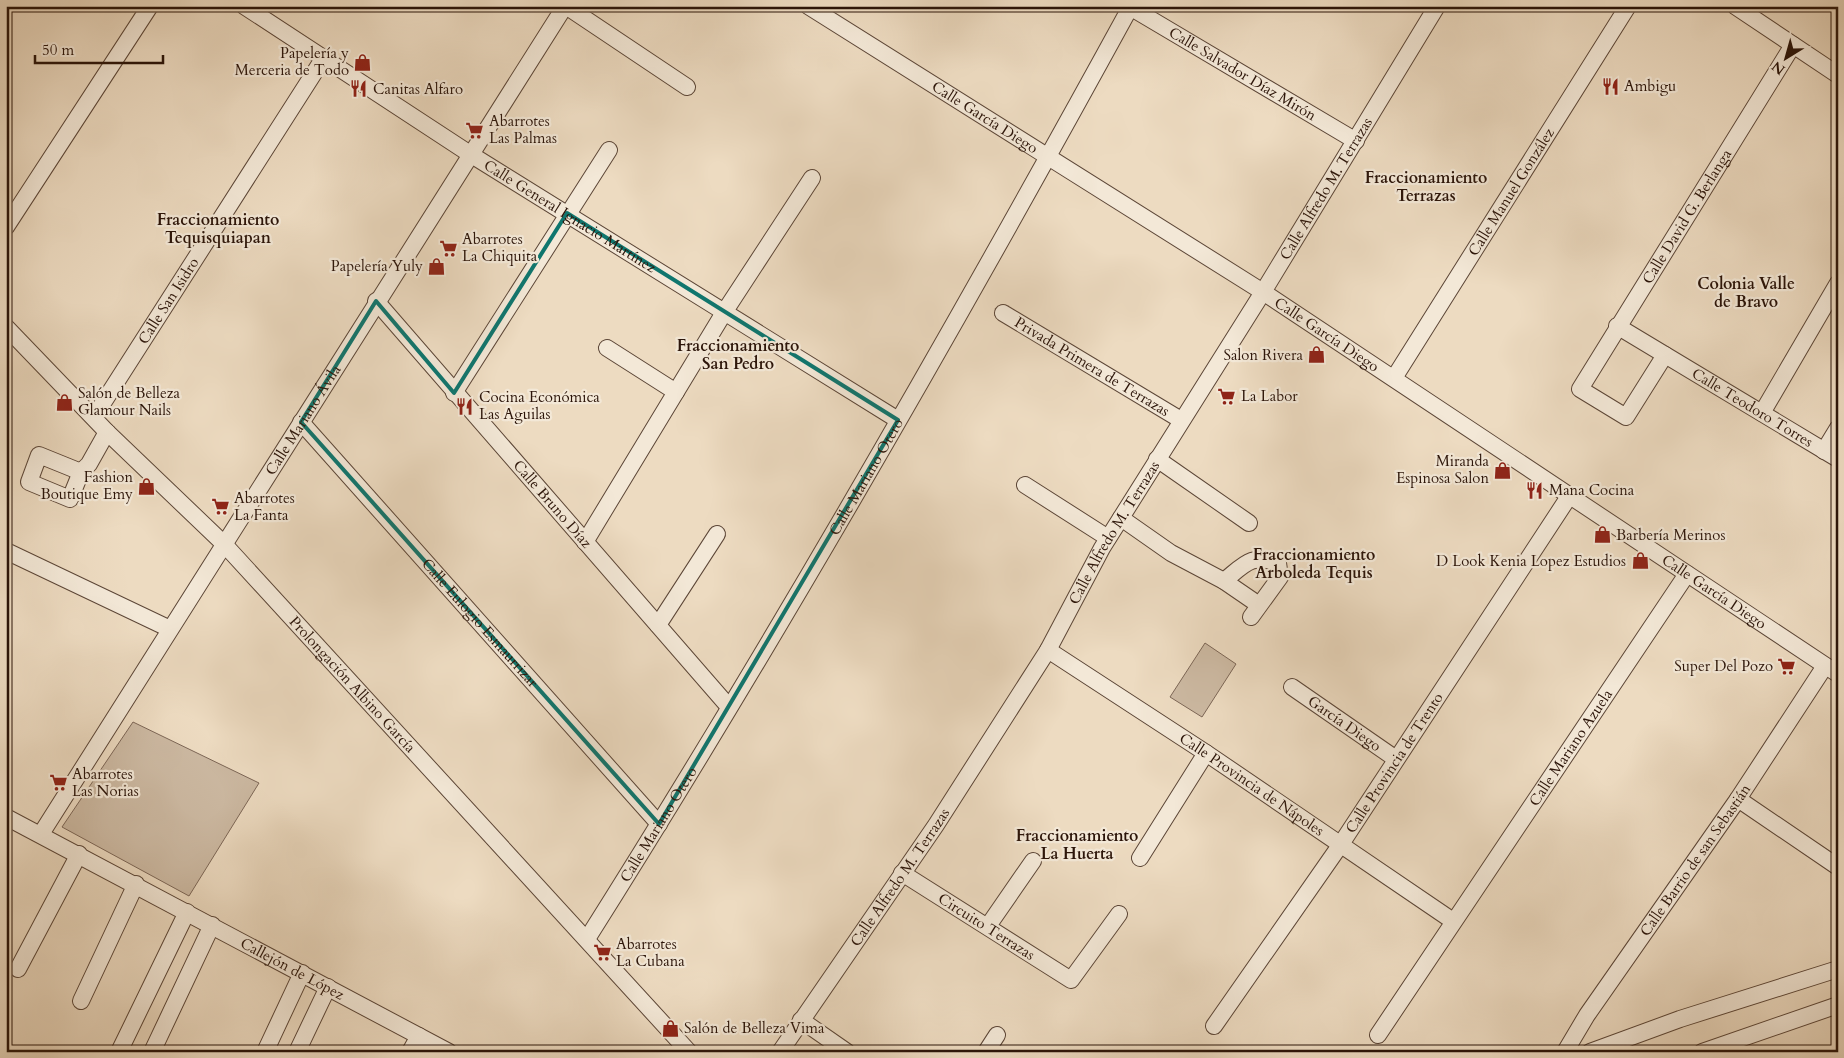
<svg xmlns="http://www.w3.org/2000/svg" width="1844" height="1058" viewBox="0 0 1844 1058" font-family="Cardo,serif">
	<style>
		.park { fill: #ccb9a2; stroke: #7c6656 }
		.lines { fill: none; stroke-linecap: round; stroke-linejoin: round }
		.minor-casing { stroke: #5c4637; stroke-width: 18 }
		.minor { stroke: #f3e8d7; stroke-width: 16 }
		.marked { fill: none; stroke: #0f766e; stroke-width: 4; stroke-linejoin: round }
		.labels { text-anchor: middle; dominant-baseline: central; stroke-width: 4.5; stroke-linejoin: round; paint-order: stroke }
		.poi-label { font-size: 15px; fill: #2b1409; stroke: #f3e8d7; text-anchor: start }
		.street-label { font-size: 15px; fill: #2b1409; stroke: #f3e8d7 }
		.neighbourhood-label { font-size: 16px; font-weight: bold; fill: #2b1409; stroke: #f3e8d7 }
	</style>
	<rect width="100%" height="100%" fill="#eddbc1"/>
	<filter id="stains"><feTurbulence type="fractalNoise" baseFrequency=".004" numOctaves="4"/><feColorMatrix values="0 0 0 0 .2 0 0 0 0 .09 0 0 0 0 .02 0 0 0 .5 -.17"/></filter>
	<radialGradient id="worn" r=".72"><stop offset=".6" stop-color="#630" stop-opacity="0"/><stop offset="1" stop-color="#630" stop-opacity=".3"/></radialGradient>
	<path class="park" d="M1205 643 1236 664 1202 717 1170 697Z
		M133 722 259 783 189 896 62 827Z"/>
	<g class="lines">
		<defs>
			<g id="minor">
				<path id="s1" d="M244 6 470 154 898 420"/>
				<path d="M566 6 687 87"/>
				<path id="s2" d="M808 6 1263 292 1838 674"/>
				<path d="M1735 6 1838 75"/>
				<path id="s3" d="M1130 7 1356 141"/>
				<path d="M6 227 150 6"/>
				<path id="s4" d="M376 301 729 707"/>
				<path id="s5" d="M1003 313 1181 420"/>
				<path id="s6" d="M1617 326 1838 459"/>
				<path id="s7" d="M6 327 107 432 224 544 689 1052"/>
				<path d="M607 348 676 392"/>
				<path id="s8" d="M1665 355 1626 417 1580 389 1793 45"/>
				<path id="s9" d="M1394 378 1628 6"/>
				<path d="M454 393 609 150"/>
				<path d="M1762 413 1838 283"/>
				<path id="s10" d="M94 417 323 59"/>
				<path id="s11" d="M301 422 659 824"/>
				<path d="M1824 451 1838 428"/>
				<path d="M1157 459 1249 523"/>
				<path d="M81 472 39 455 29 482 70 499 81 472 89 464 107 432"/>
				<path d="M1025 485 1108 538"/>
				<path d="M1121 518 1171 553 1224 581 1259 605"/>
				<path d="M585 542 725 311 812 178"/>
				<path d="M6 551 170 629"/>
				<path d="M1224 581C1244 565 1251 553 1278 563L1280 577 1251 617"/>
				<path d="M658 625 717 534"/>
				<path id="s12" d="M1048 650 1206 753 1453 921"/>
				<path id="s13" d="M1292 687 1396 759"/>
				<path d="M1738 799 1838 867"/>
				<path id="s14" d="M6 817 449 1052"/>
				<path id="s15" d="M41 834 565 6"/>
				<path d="M1140 858 1206 753"/>
				<path id="s16" d="M902 873 1071 980 1119 914"/>
				<path d="M988 926 1033 861"/>
				<path id="s17" d="M587 939C779 635 958 322 1131 6"/>
				<path d="M18 969 79 854"/>
				<path d="M81 1001 136 884"/>
				<path d="M801 1020 847 1052"/>
				<path id="s18" d="M1214 1026 1341 844 1570 495"/>
				<path id="s19" d="M1378 1035 1687 574"/>
				<path d="M119 1052 187 912"/>
				<path d="M152 1052 212 925"/>
				<path d="M265 1052 302 973"/>
				<path d="M297 1052 328 987"/>
				<path d="M410 1052 419 1036"/>
				<path id="s20" d="M780 1052 936 825 1048 650 1102 548 1263 292 1437 6"/>
				<path d="M986 1052 997 1035"/>
				<path id="s21" d="M1565 1052 1587 1015 1738 799 1825 666"/>
				<path d="M1590 1052 1680 1019 1838 969"/>
				<path d="M1702 1052 1838 1005"/>
			</g>
		</defs>
		<use href="#minor" class="minor-casing"/>
		<use href="#minor" class="minor"/>
	</g>
	<path class="marked" d="M567 213 898 420 659 824 301 422 376 301 454 393Z"/>
	<defs>
		<symbol id="shop-bare" viewBox="-9 -9 18 18"><path d="M-5-2.5h2.3a2.7 3.5 0 0 1 5.4 0H5L5.5 6h-11ZM-1.5-2.5h3a1.5 2.3 0 0 0-3 0Z" fill="#8f2418" stroke="#f3e8d7" stroke-width="2.5" paint-order="stroke"/></symbol>
		<symbol id="restaurant-bare" viewBox="-9 -9 18 18"><path d="M-5-6h1v4h1v-4h1v4h1v-4h1v5L-1.5 .5V6h-2V.5L-5-1ZM5-6V6H3V1.5H1.5Q1.5-4 5-6Z" fill="#8f2418" stroke="#f3e8d7" stroke-width="2.5" paint-order="stroke"/></symbol>
		<symbol id="supermarket-bare" viewBox="-9 -9 18 18"><path d="M-6-5.5h2.5l.6 2H6L4.5 2H-2.5L-4.4-4H-6ZM-1.5 3.2a1.3 1.3 0 1 0 .1 0ZM3 3.2a1.3 1.3 0 1 0 .1 0Z" fill="#8f2418" stroke="#f3e8d7" stroke-width="2.5" paint-order="stroke"/></symbol>
	</defs>
	<g fill-rule="evenodd">
		<use href="#shop-bare" x="350" y="50" width="25" height="25"/>
		<use href="#restaurant-bare" x="1598" y="74" width="25" height="25"/>
		<use href="#restaurant-bare" x="346" y="76" width="25" height="25"/>
		<use href="#supermarket-bare" x="462" y="118" width="25" height="25"/>
		<use href="#supermarket-bare" x="436" y="236" width="25" height="25"/>
		<use href="#shop-bare" x="424" y="254" width="25" height="25"/>
		<use href="#shop-bare" x="1304" y="342" width="25" height="25"/>
		<use href="#supermarket-bare" x="1214" y="384" width="25" height="25"/>
		<use href="#shop-bare" x="52" y="390" width="25" height="25"/>
		<use href="#restaurant-bare" x="452" y="394" width="25" height="25"/>
		<use href="#shop-bare" x="1490" y="458" width="25" height="25"/>
		<use href="#shop-bare" x="134" y="474" width="25" height="25"/>
		<use href="#restaurant-bare" x="1522" y="478" width="25" height="25"/>
		<use href="#supermarket-bare" x="208" y="494" width="25" height="25"/>
		<use href="#shop-bare" x="1590" y="522" width="25" height="25"/>
		<use href="#shop-bare" x="1628" y="548" width="25" height="25"/>
		<use href="#supermarket-bare" x="1774" y="654" width="25" height="25"/>
		<use href="#supermarket-bare" x="46" y="770" width="25" height="25"/>
		<use href="#supermarket-bare" x="590" y="940" width="25" height="25"/>
		<use href="#shop-bare" x="658" y="1016" width="25" height="25"/>
	</g>
	<g class="labels">
		<g class="poi-label">
			<text x="349" y="53" text-anchor="end">Papelería y<tspan x="349" dy="17">Merceria de Todo</tspan></text>
			<text x="1624" y="86">Ambigu</text>
			<text x="373" y="89">Canitas Alfaro</text>
			<text x="489" y="121">Abarrotes<tspan x="489" dy="17">Las Palmas</tspan></text>
			<text x="462" y="239">Abarrotes<tspan x="462" dy="17">La Chiquita</tspan></text>
			<text x="423" y="266" text-anchor="end">Papelería Yuly</text>
			<text x="1303" y="355" text-anchor="end">Salon Rivera</text>
			<text x="78" y="393">Salón de Belleza<tspan x="78" dy="17">Glamour Nails</tspan></text>
			<text x="1241" y="396">La Labor</text>
			<text x="479" y="397">Cocina Económica<tspan x="479" dy="17">Las Aguilas</tspan></text>
			<text x="1489" y="461" text-anchor="end">Miranda<tspan x="1489" dy="17">Espinosa Salon</tspan></text>
			<text x="133" y="477" text-anchor="end">Fashion<tspan x="133" dy="17">Boutique Emy</tspan></text>
			<text x="1549" y="490">Mana Cocina</text>
			<text x="234" y="498">Abarrotes<tspan x="234" dy="17">La Fanta</tspan></text>
			<text x="1616" y="535">Barbería Merinos</text>
			<text x="1626" y="561" text-anchor="end">D Look Kenia Lopez Estudios</text>
			<text x="1773" y="666" text-anchor="end">Super Del Pozo</text>
			<text x="72" y="774">Abarrotes<tspan x="72" dy="17">Las Norias</tspan></text>
			<text x="616" y="944">Abarrotes<tspan x="616" dy="17">La Cubana</tspan></text>
			<text x="684" y="1028">Salón de Belleza Vima</text>
		</g>
		<g class="street-label">
			<text stroke="none"><textPath href="#s3" startOffset="131">Calle Salvador Díaz Mirón</textPath></text>
			<text stroke="none"><textPath href="#s2" startOffset="209">Calle García Diego</textPath></text>
			<text stroke="none"><textPath href="#s20" startOffset="1022">Calle Alfredo M. Terrazas</textPath></text>
			<text stroke="none"><textPath href="#s9" startOffset="220">Calle Manuel González</textPath></text>
			<text stroke="none"><textPath href="#s1" startOffset="388">Calle General Ignacio Martínez</textPath></text>
			<text stroke="none"><textPath href="#s8" startOffset="330">Calle David G. Berlanga</textPath></text>
			<text stroke="none"><textPath href="#s10" startOffset="138">Calle San Isidro</textPath></text>
			<text stroke="none"><textPath href="#s2" startOffset="614">Calle García Diego</textPath></text>
			<text stroke="none"><textPath href="#s5" startOffset="104">Privada Primera de Terrazas</textPath></text>
			<text stroke="none"><textPath href="#s6" startOffset="158">Calle Teodoro Torres</textPath></text>
			<text stroke="none"><textPath href="#s15" startOffset="490">Calle Mariano Ávila</textPath></text>
			<text stroke="none"><textPath href="#s17" startOffset="540">Calle Mariano Otero</textPath></text>
			<text stroke="none"><textPath href="#s4" startOffset="269">Calle Bruno Díaz</textPath></text>
			<text stroke="none"><textPath href="#s20" startOffset="618">Calle Alfredo M. Terrazas</textPath></text>
			<text stroke="none"><textPath href="#s2" startOffset="1079">Calle García Diego</textPath></text>
			<text stroke="none"><textPath href="#s11" startOffset="269">Calle Eulogio Esmaurrizar</textPath></text>
			<text stroke="none"><textPath href="#s7" startOffset="498">Prolongación Albino García</textPath></text>
			<text stroke="none"><textPath href="#s13" startOffset="64">García Diego</textPath></text>
			<text stroke="none"><textPath href="#s19" startOffset="346">Calle Mariano Azuela</textPath></text>
			<text stroke="none"><textPath href="#s18" startOffset="319">Calle Provincia de Trento</textPath></text>
			<text stroke="none"><textPath href="#s12" startOffset="244">Calle Provincia de Nápoles</textPath></text>
			<text stroke="none"><textPath href="#s17" startOffset="135">Calle Mariano Otero</textPath></text>
			<text stroke="none"><textPath href="#s21" startOffset="232">Calle Barrio de san Sebastián</textPath></text>
			<text stroke="none"><textPath href="#s20" startOffset="212">Calle Alfredo M. Terrazas</textPath></text>
			<text stroke="none"><textPath href="#s16" startOffset="100">Circuito Terrazas</textPath></text>
			<text stroke="none"><textPath href="#s14" startOffset="324">Callejón de López</textPath></text>
		</g>
		<g class="neighbourhood-label">
			<text x="1426" y="178">Fraccionamiento<tspan x="1426" dy="18">Terrazas</tspan></text>
			<text x="218" y="220">Fraccionamiento<tspan x="218" dy="18">Tequisquiapan</tspan></text>
			<text x="1746" y="284">Colonia Valle<tspan x="1746" dy="18">de Bravo</tspan></text>
			<text x="738" y="346">Fraccionamiento<tspan x="738" dy="18">San Pedro</tspan></text>
			<text x="1314" y="555">Fraccionamiento<tspan x="1314" dy="18">Arboleda Tequis</tspan></text>
			<text x="1077" y="836">Fraccionamiento<tspan x="1077" dy="18">La Huerta</tspan></text>
		</g>
	</g>
	<rect width="1844" height="1058" fill="none" stroke="#eddbc1" stroke-width="25"/>
	<rect x="8" y="8" width="1829" height="1043" fill="none" stroke="#2b1409" stroke-width="2.5"/>
	<rect x="12" y="12" width="1819" height="1033" fill="none" stroke="#2b1409"/>
	<g transform="translate(1786 58) rotate(217)" stroke="#f3e8d7" stroke-width="4" paint-order="stroke">
	<path d="M0-4L9 19L0 12L-9 19Z" fill="#2b1409"/>
	<text y="-8" font-size="14" font-weight="bold" text-anchor="middle" fill="#2b1409">N</text>
	</g>
	<path d="M35 55v8h128v-8" fill="none" stroke="#2b1409" stroke-width="2.5"/>
	<text x="42" y="55" font-size="15" fill="#2b1409" stroke="#f3e8d7" stroke-width="4" paint-order="stroke">50 m</text>
	<rect width="100%" height="100%" filter="url(#stains)"/>
	<rect width="100%" height="100%" fill="url(#worn)"/>
</svg>
